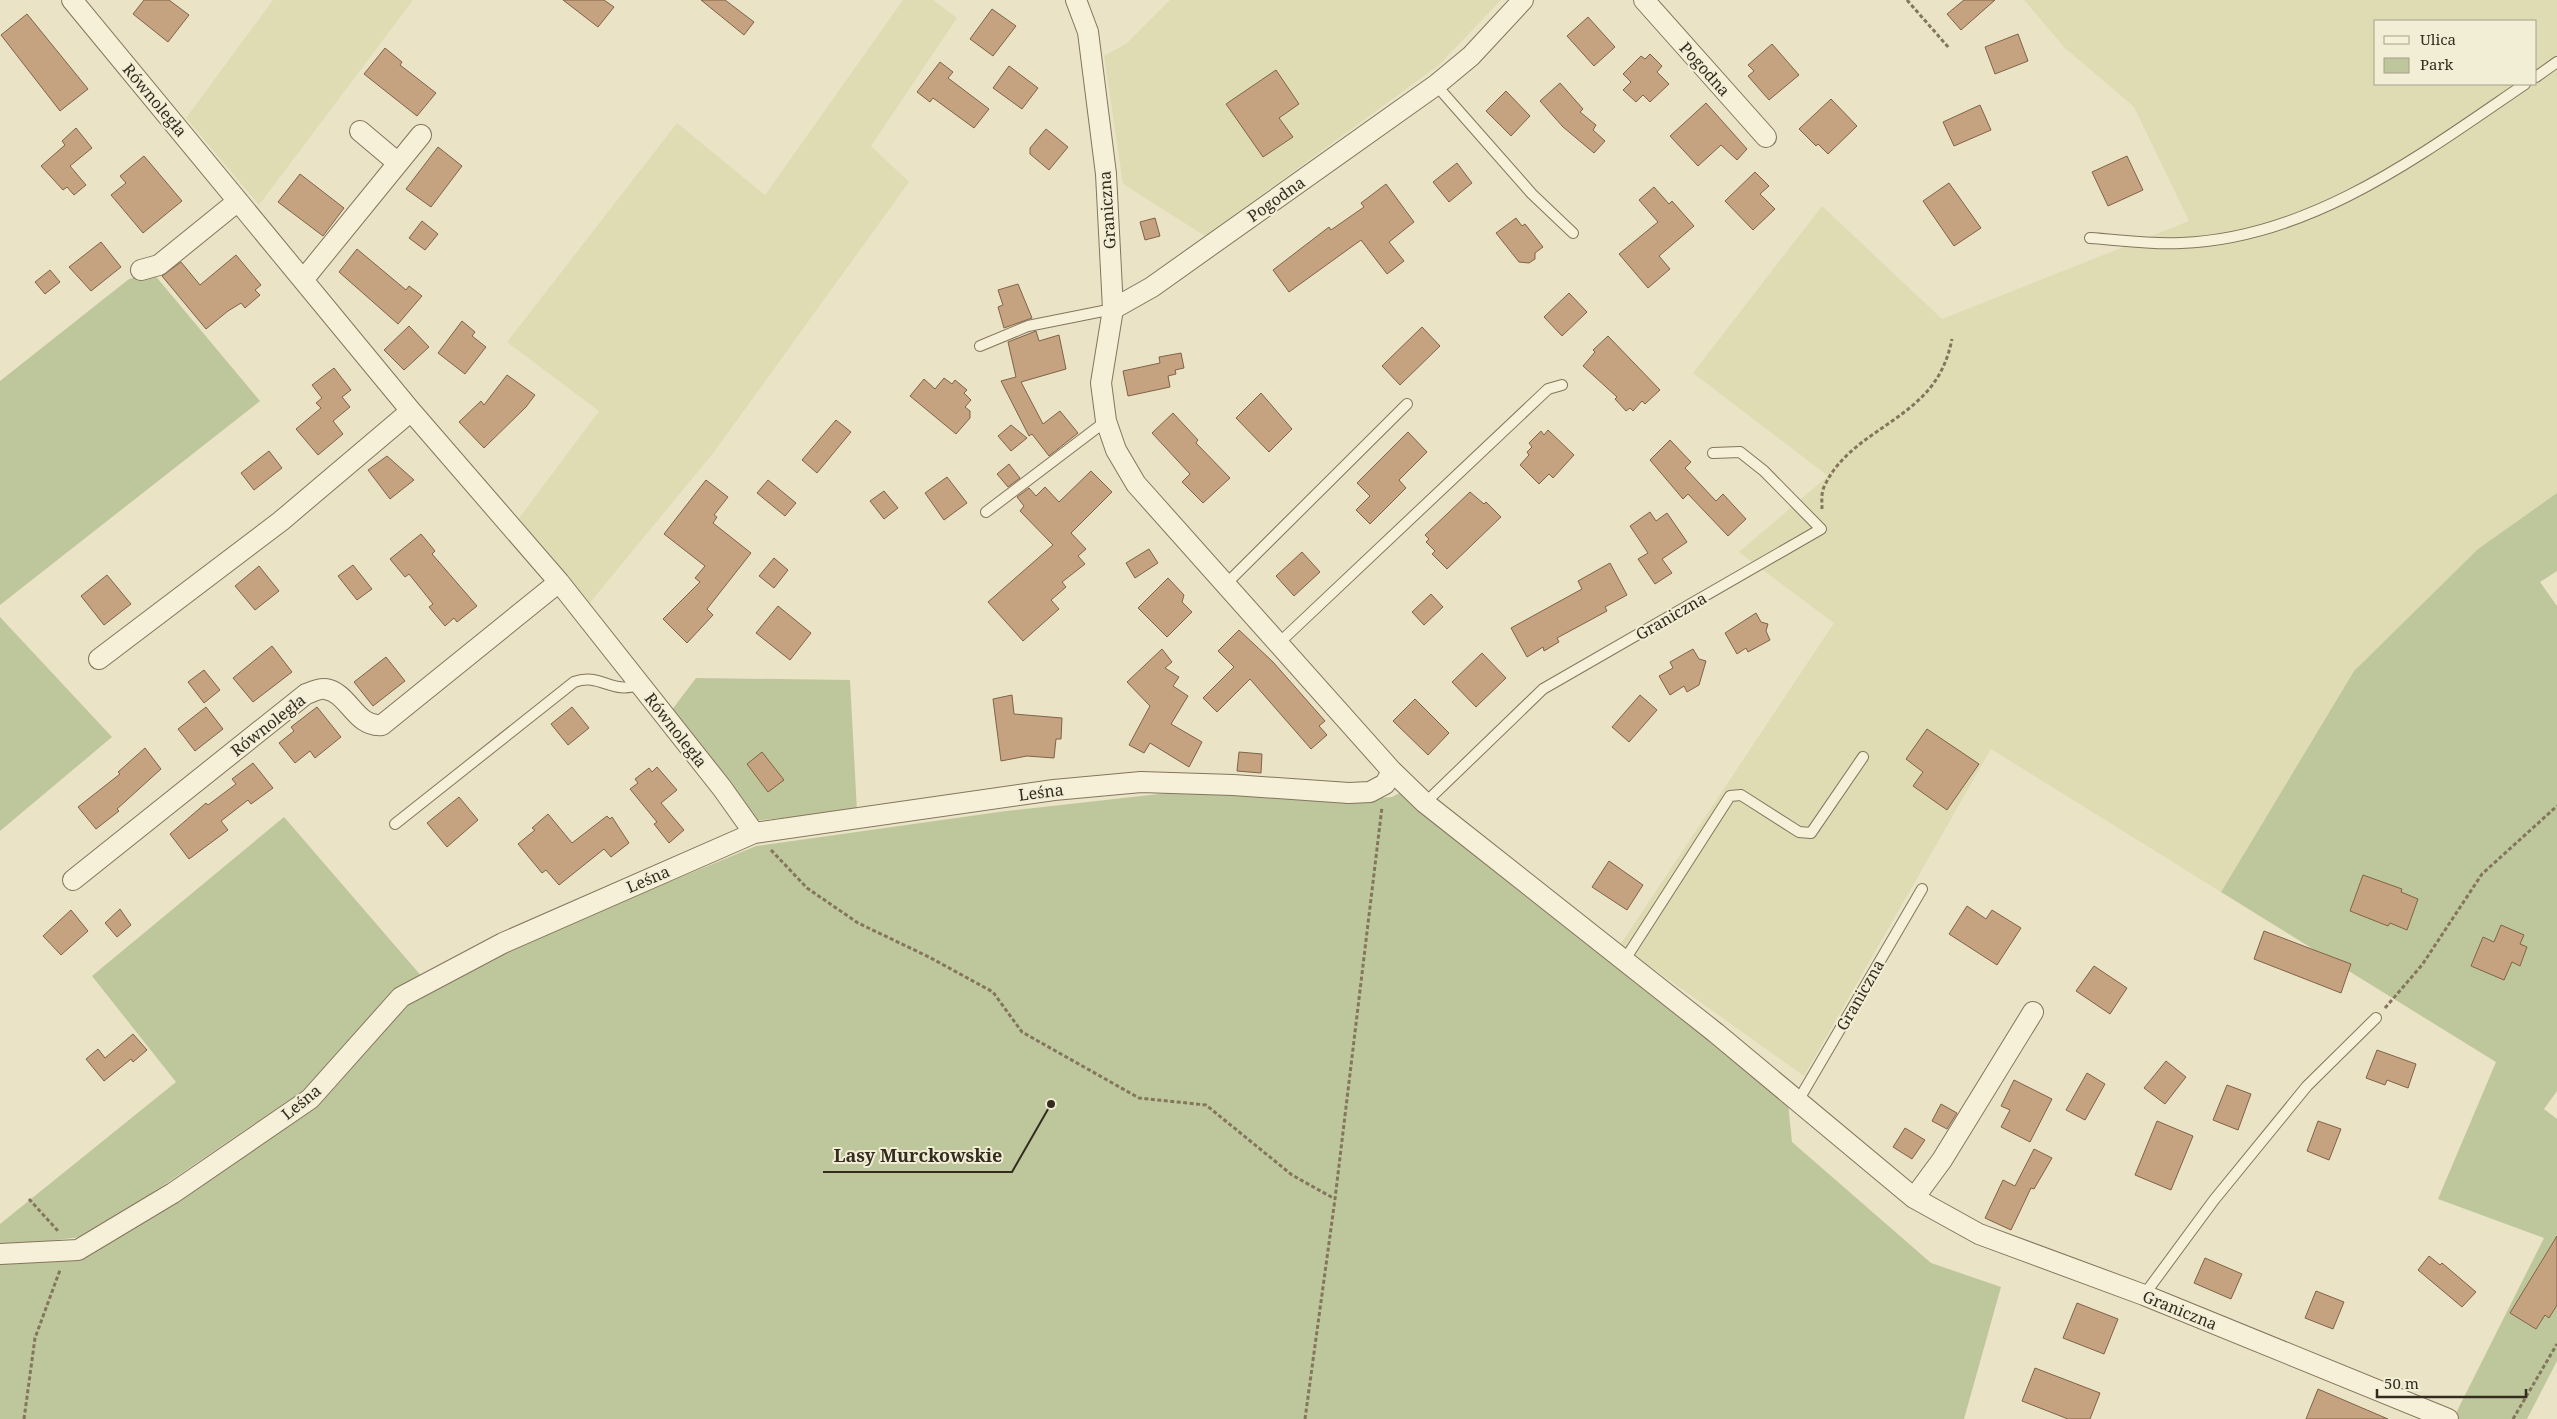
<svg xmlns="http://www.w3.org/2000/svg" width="2557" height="1419" viewBox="0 0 2557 1419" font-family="'Noto Serif',serif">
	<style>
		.farmland { fill: #dfdcb4; fill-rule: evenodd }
		.green { fill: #bec79b }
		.building { fill: #c5a380; stroke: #806346 }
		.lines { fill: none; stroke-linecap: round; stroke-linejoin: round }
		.service-casing { stroke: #84755d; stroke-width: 12 }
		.minor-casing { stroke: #84755d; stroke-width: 22 }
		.path { stroke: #84755d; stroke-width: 3; stroke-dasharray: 4 2.5; stroke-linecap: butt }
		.service { stroke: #f6f0d9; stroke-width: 10 }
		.minor { stroke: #f6f0d9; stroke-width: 20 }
		.labels { text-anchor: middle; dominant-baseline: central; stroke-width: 4; stroke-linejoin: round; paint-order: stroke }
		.street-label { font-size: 16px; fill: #352c20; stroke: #f2edd5 }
		.leader { fill: none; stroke: #352c20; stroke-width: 2 }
		.callout-dot { fill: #352c20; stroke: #f2edd5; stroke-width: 2 }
		.callout-label { font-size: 18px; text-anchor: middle; font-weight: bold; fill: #352c20; stroke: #f2edd5; stroke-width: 4; stroke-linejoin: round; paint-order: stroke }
	</style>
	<rect width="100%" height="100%" fill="#eae3c6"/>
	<path class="farmland" d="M273 0H413L259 205 186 118Z
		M903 0H933L957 18 871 146 909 182 714 452 588 605 517 521 599 411 507 342 677 123 765 195Z
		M1170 0H1501L1439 65 1205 236 1123 184 1104 56 1127 43Z
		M2024 0H2557V493L2478 549 2354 671 2221 892 1991 749 1804 1076 1620 945 1834 623 1739 552 1828 476 1693 373 1822 206 1942 319 2189 221 2134 107 2065 48ZM2376 21H2536V84H2376Z"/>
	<path class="green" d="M153 273 260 401 0 605V381L129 279Z
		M2557 493V571L2540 582 2557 606V1091L2544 1109 2557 1119V1361L2527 1419H2453L2544 1238 2438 1199 2496 1062 2221 892 2354 671 2478 549Z
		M0 617 112 737 0 831Z
		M696 678 850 680 857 811 752 821 671 711Z
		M1403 791 1788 1103 1792 1142 1931 1263 2001 1287 1964 1419H0V1261L86 1256 295 1121 403 1004 546 933 756 846 1006 811 1177 792 1351 800 1392 797Z
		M284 817 423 978 304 1090 89 1236 0 1247V1224L176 1082 92 976Z"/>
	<path class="building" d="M144 0H169L189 15 168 42 133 14Z
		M563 0H604L614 7 598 27Z
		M701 0H725L754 22 744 35Z
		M1964 0H1995L1961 30 1947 14Z
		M992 9 1016 26 993 56 970 39Z
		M27 14 88 89 60 111 1 35Z
		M1588 17 1615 47 1594 66 1567 36Z
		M2018 34 2028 61 1995 74 1985 47Z
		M1772 44 1799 75 1769 100 1748 76 1754 71 1748 65Z
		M385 48 402 62 400 65 436 93 417 116 364 74Z
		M1650 54 1662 66 1657 72 1669 84 1650 102 1643 95 1636 102 1623 90 1631 82 1623 74 1641 56 1645 59Z
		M940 62 953 72 948 78 989 109 974 128 933 98 930 102 917 92Z
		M1009 66 1038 88 1022 109 993 88Z
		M1276 70 1299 104 1279 118 1293 137 1263 157 1226 104Z
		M1560 83 1583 109 1580 112 1596 125 1593 130 1605 141 1594 153 1563 127 1540 101Z
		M1506 91 1530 116 1511 136 1486 111Z
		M1831 99 1857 126 1828 154 1818 144 1816 146 1799 129Z
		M1706 103 1747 149 1737 160 1721 145 1698 166 1670 136Z
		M1980 105 1991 130 1954 146 1943 122Z
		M76 128 92 148 70 166 86 185 74 195 67 187 63 190 41 166 65 145 62 141Z
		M1046 129 1068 147 1049 170 1030 154V148Z
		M438 147 462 166 431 207 406 189Z
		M144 156 182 201 143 233 111 195 126 183 120 176Z
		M2127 156 2143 190 2108 206 2092 172Z
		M1457 163 1472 183 1449 202 1433 182Z
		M1755 172 1769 186 1760 194 1775 209 1753 230 1725 201Z
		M300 174 344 208 323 236 278 202Z
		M1949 183 1981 228 1954 246 1923 201Z
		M1386 184 1414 222 1389 242 1404 261 1387 274 1361 240 1289 292 1273 270 1329 227 1331 230 1364 207 1361 203Z
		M1654 187 1669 204 1672 201 1694 226 1659 256 1670 269 1648 288 1619 254 1658 222 1639 200Z
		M1155 218 1160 236 1145 240 1140 222Z
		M1516 218 1522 226 1525 224 1543 247 1535 253V259L1529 263 1519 262 1496 233Z
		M422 221 438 234 425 250 409 238Z
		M101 242 121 267 91 291 69 267Z
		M357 249 406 290 409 286 422 296 398 324 339 272Z
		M236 255 261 285 255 290 260 295 245 308 241 303 228 311 206 329 162 276 181 262 200 285Z
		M50 270 60 282 45 294 35 282Z
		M1018 284 1032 318 1004 328 998 307 1003 305 998 290Z
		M1569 293 1587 312 1562 336 1544 317Z
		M462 321 475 332 472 336 486 347 465 374 438 353Z
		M409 326 429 347 404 370 384 350Z
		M1422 327 1440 346 1400 385 1382 366Z
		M1036 331 1039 341 1059 335 1066 369 1021 382 1043 424 1060 411 1078 433 1049 456 1032 434 1029 436 1001 381 1016 377 1008 342Z
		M1608 336 1660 390 1645 404 1642 401 1633 411 1630 408 1626 411 1615 399 1617 397 1583 366 1595 352 1593 350Z
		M1181 353 1184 368 1175 370 1176 374 1168 376 1170 387 1128 396 1123 371 1160 363 1159 357Z
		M334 368 351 390 342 397 350 407 333 421 343 434 318 455 296 429 321 408 316 403 322 398 312 385Z
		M507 375 535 395 526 407 484 448 459 422 481 401 484 405Z
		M944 378 952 384 955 380 967 390 964 393 971 400 965 407 970 411V418L956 434 910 396 924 379 935 389Z
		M1261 393 1292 429 1269 452 1236 418Z
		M1173 413 1198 440 1196 443 1230 478 1203 503 1182 482 1190 474 1152 433Z
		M836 420 851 432 817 473 802 460Z
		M1011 425 1027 438 1011 451 998 436Z
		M1548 430 1574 455 1553 478 1549 474 1539 484 1520 465 1529 455 1527 452 1532 447 1529 443 1541 431 1544 435Z
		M1408 432 1427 452 1399 480 1406 488 1370 524 1356 510 1370 496 1357 483Z
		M1670 440 1691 462 1685 468 1716 501 1723 494 1746 519 1728 536 1688 494 1683 499 1650 460Z
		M269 451 282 468 254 490 241 473Z
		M387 456 414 480 390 499 368 470Z
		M1009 464 1020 478 1008 487 997 474Z
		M1091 471 1112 492 1071 533 1086 549 1078 556 1085 564 1062 582 1066 587 1051 600 1059 609 1023 641 988 602 1053 545 1020 511 1024 506 1017 497 1029 488 1036 496 1045 487 1059 502Z
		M947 477 967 503 944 520 925 493Z
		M706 480 728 497 714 515 717 517 713 523 751 553 707 609 713 615 687 643 663 619 700 582 695 578 705 566 664 534Z
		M768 480 796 503 785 516 757 493Z
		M884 491 898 508 884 519 870 501Z
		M1470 492 1484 504 1486 502 1501 517 1447 569 1432 554 1435 551 1426 542 1429 539 1425 535Z
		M1650 512 1656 521 1667 513 1687 542 1662 559 1672 573 1655 584 1638 559 1648 553 1630 526Z
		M421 534 435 551 432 554 477 606 457 622 454 618 445 626 429 607 433 604 409 574 405 577 390 559Z
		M1149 549 1158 563 1135 578 1126 563Z
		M1302 552 1320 572 1294 596 1276 576Z
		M774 558 788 570 774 588 759 576Z
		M1610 563 1627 595 1605 607 1607 611 1557 638 1559 642 1544 651 1543 647 1527 657 1511 628 1582 589 1578 581Z
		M353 565 372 589 357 600 338 576Z
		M259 566 279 591 255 610 235 586Z
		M107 575 131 604 104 625 81 596Z
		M1168 578 1184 595 1182 602 1192 612 1167 637 1138 608Z
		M1431 594 1443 607 1424 625 1412 612Z
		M778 606 811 633 790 660 756 633Z
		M1756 613 1761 622 1768 624 1766 631 1770 640 1748 652 1746 648 1737 654 1725 633Z
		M1239 630 1273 662 1325 721 1319 726 1327 735 1311 749 1250 679 1217 712 1203 698 1234 667 1218 651Z
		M272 646 292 672 253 702 233 678Z
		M1162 649 1172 662 1165 668 1179 677 1173 686 1188 696 1171 724 1202 742 1189 767 1150 743 1144 753 1129 745 1150 706 1127 682Z
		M1693 649 1699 659 1706 661 1699 685 1687 692 1684 686 1670 695 1659 676 1673 668 1670 662Z
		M1482 653 1506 678 1476 707 1452 682Z
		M386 657 405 681 373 706 354 682Z
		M204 670 220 690 204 703 188 682Z
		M1012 695 1014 714 1062 718 1061 739H1056L1054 758 1027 756 1001 761 993 699Z
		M1640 695 1657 710 1629 742 1612 727Z
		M1415 699 1449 733 1428 755 1393 721Z
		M206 707 223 729 195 751 178 729Z
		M317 707 341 737 315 758 310 751 295 763 279 743 294 731 291 727Z
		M572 707 589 728 568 745 551 724Z
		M1927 729 1979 764 1947 810 1913 786 1923 772 1906 759Z
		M145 748 161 769 117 809 119 811 96 829 78 807 120 774 118 772Z
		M762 752 784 780 768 792 747 764Z
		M1239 752 1262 754 1261 773 1237 771Z
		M253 763 273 788 251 804 248 800 221 821 228 830 189 859 170 834 206 803 208 805 236 784 232 779Z
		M657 767 677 790 661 803 684 830 669 843 654 824 657 822 630 789 638 783 635 779 649 768 652 772Z
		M459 797 478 820 447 847 427 823Z
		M548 814 572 843 607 816 610 819 612 817 629 843 611 857 604 849 559 885 546 870 542 873 518 844 535 830 532 828Z
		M1609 861 1643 885 1627 910 1592 887Z
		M2363 875 2402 889 2401 892 2418 899 2407 930 2390 923 2388 926 2350 911Z
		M1967 906 1986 919 1992 910 2021 928 1997 965 1949 934Z
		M120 909 131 925 117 937 105 923Z
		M71 910 88 931 61 955 43 936Z
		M2501 925 2524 935 2520 944 2527 947 2520 966 2512 962 2504 980 2471 966 2483 937 2494 942Z
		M2264 931 2351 964 2341 993 2254 959Z
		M2094 966 2127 988 2110 1014 2076 991Z
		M133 1034 147 1050 133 1062 131 1059 104 1081 86 1059 98 1049 105 1058Z
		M2377 1050 2416 1064 2408 1088 2387 1080 2385 1085 2366 1078Z
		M2166 1061 2186 1077 2165 1104 2144 1088Z
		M2087 1073 2105 1084 2085 1120 2066 1110Z
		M2014 1080 2052 1099 2030 1142 2001 1127 2010 1110 2001 1106Z
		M2227 1085 2251 1094 2238 1130 2213 1120Z
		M1941 1104 1957 1113 1947 1129 1932 1121Z
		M2157 1121 2193 1136 2171 1190 2135 1175Z
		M2318 1121 2341 1129 2329 1160 2307 1151Z
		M1905 1128 1925 1140 1912 1159 1893 1147Z
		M2034 1149 2052 1158 2034 1189 2031 1188 2011 1230 1985 1218 2003 1180 2015 1186Z
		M2557 1236V1305L2549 1318 2545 1315 2536 1329 2510 1313Z
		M2429 1256 2440 1265 2442 1263 2476 1292 2462 1307 2418 1270Z
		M2205 1258 2242 1274 2231 1299 2194 1283Z
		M2316 1291 2344 1302 2333 1329 2305 1318Z
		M2077 1303 2118 1319 2104 1354 2063 1338Z
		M2035 1368 2100 1393 2090 1419H2068L2022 1401Z
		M2318 1389 2388 1419H2306Z"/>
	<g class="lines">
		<defs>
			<path id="service" d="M2536 77 2557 62
				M1436 85 1532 194 1573 233
				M2090 238C2120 240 2152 245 2181 243 2312 238 2422 154 2525 84
				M980 346 1028 326 1113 309
				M986 512 1106 421
				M1226 584 1407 404
				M1279 643 1548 389 1562 385
				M1425 803 1543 689 1821 529 1764 471 1740 452 1713 453
				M395 824 574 682C601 672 612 696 640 684
				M1624 961 1730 796 1741 795 1799 832 1811 833 1863 757
				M1798 1101 1922 889
				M2144 1295 2214 1200 2307 1086 2376 1018"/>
			<path id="minor" d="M72 0 411 411 559 582 722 788 754 833
				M1076 0 1088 32 1106 174 1113 309 1101 383 1106 421 1116 450 1136 484 1392 771 1425 803 1716 1033 1914 1198 1979 1234 2144 1295 2448 1419
				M1644 0 1766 137
				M360 131 398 163
				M141 270 159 265 238 201
				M303 280 421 135
				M1113 309 1152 287 1436 85 1471 56 1523 0
				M99 659 281 521 411 411
				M73 880 306 694C312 692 319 688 325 689 349 692 355 728 382 725L559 582
				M1914 1198 1942 1160 2033 1012
				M0 1254 78 1250 173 1193 310 1099 401 997 503 943 754 833 1054 790 1141 782 1233 785 1349 793 1370 792 1385 784 1392 771"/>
		</defs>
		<use href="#service" class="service-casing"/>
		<use href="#minor" class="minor-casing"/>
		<path class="path" d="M1907 0 1949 48
			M1822 509C1822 503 1821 493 1824 487 1845 440 1899 426 1930 388 1942 373 1948 358 1952 339
			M771 850 807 888 858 923 929 957 993 992 1022 1032 1139 1098 1206 1105 1292 1175 1335 1199
			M2385 1008 2422 965 2482 874 2557 806
			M29 1199 58 1231
			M24 1419 35 1338 60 1270
			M1305 1419 1335 1199 1382 807
			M2513 1419 2557 1344"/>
		<use href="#service" class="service"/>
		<use href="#minor" class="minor"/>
	</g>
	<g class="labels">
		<g class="street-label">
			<text transform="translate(1705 69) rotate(48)">Pogodna</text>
			<text transform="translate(155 100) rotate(50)">Równoległa</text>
			<text transform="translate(1276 199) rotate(-35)">Pogodna</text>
			<text transform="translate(1107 210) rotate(-94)">Graniczna</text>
			<text transform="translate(1671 616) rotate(-30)">Graniczna</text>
			<text transform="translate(268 725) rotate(-38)">Równoległa</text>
			<text transform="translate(676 730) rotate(52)">Równoległa</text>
			<text transform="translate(1041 792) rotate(-7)">Leśna</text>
			<text transform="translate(648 879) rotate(-23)">Leśna</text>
			<text transform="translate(1860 995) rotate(-60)">Graniczna</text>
			<text transform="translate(301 1102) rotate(-39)">Leśna</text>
			<text transform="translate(2180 1310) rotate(22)">Graniczna</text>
		</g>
	</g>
	<path class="leader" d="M1051 1104L1012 1172H823"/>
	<circle class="callout-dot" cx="1051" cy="1104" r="5"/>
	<g class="callout-label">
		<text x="918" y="1162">Lasy Murckowskie</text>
	</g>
	<rect x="2374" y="20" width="162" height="65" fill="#f2edd5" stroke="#a6a08d"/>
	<rect x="2384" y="36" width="25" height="8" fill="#f6f0d9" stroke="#a6a08d"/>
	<text x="2420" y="45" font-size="15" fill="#352c20">Ulica</text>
	<rect x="2384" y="58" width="25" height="15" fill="#bec79b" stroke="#a6a08d"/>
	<text x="2420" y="70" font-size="15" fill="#352c20">Park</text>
	<path d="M2377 1389v8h149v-8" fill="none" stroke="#352c20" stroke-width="2.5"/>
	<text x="2384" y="1389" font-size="15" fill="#352c20" stroke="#f2edd5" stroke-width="4" paint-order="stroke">50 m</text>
</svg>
